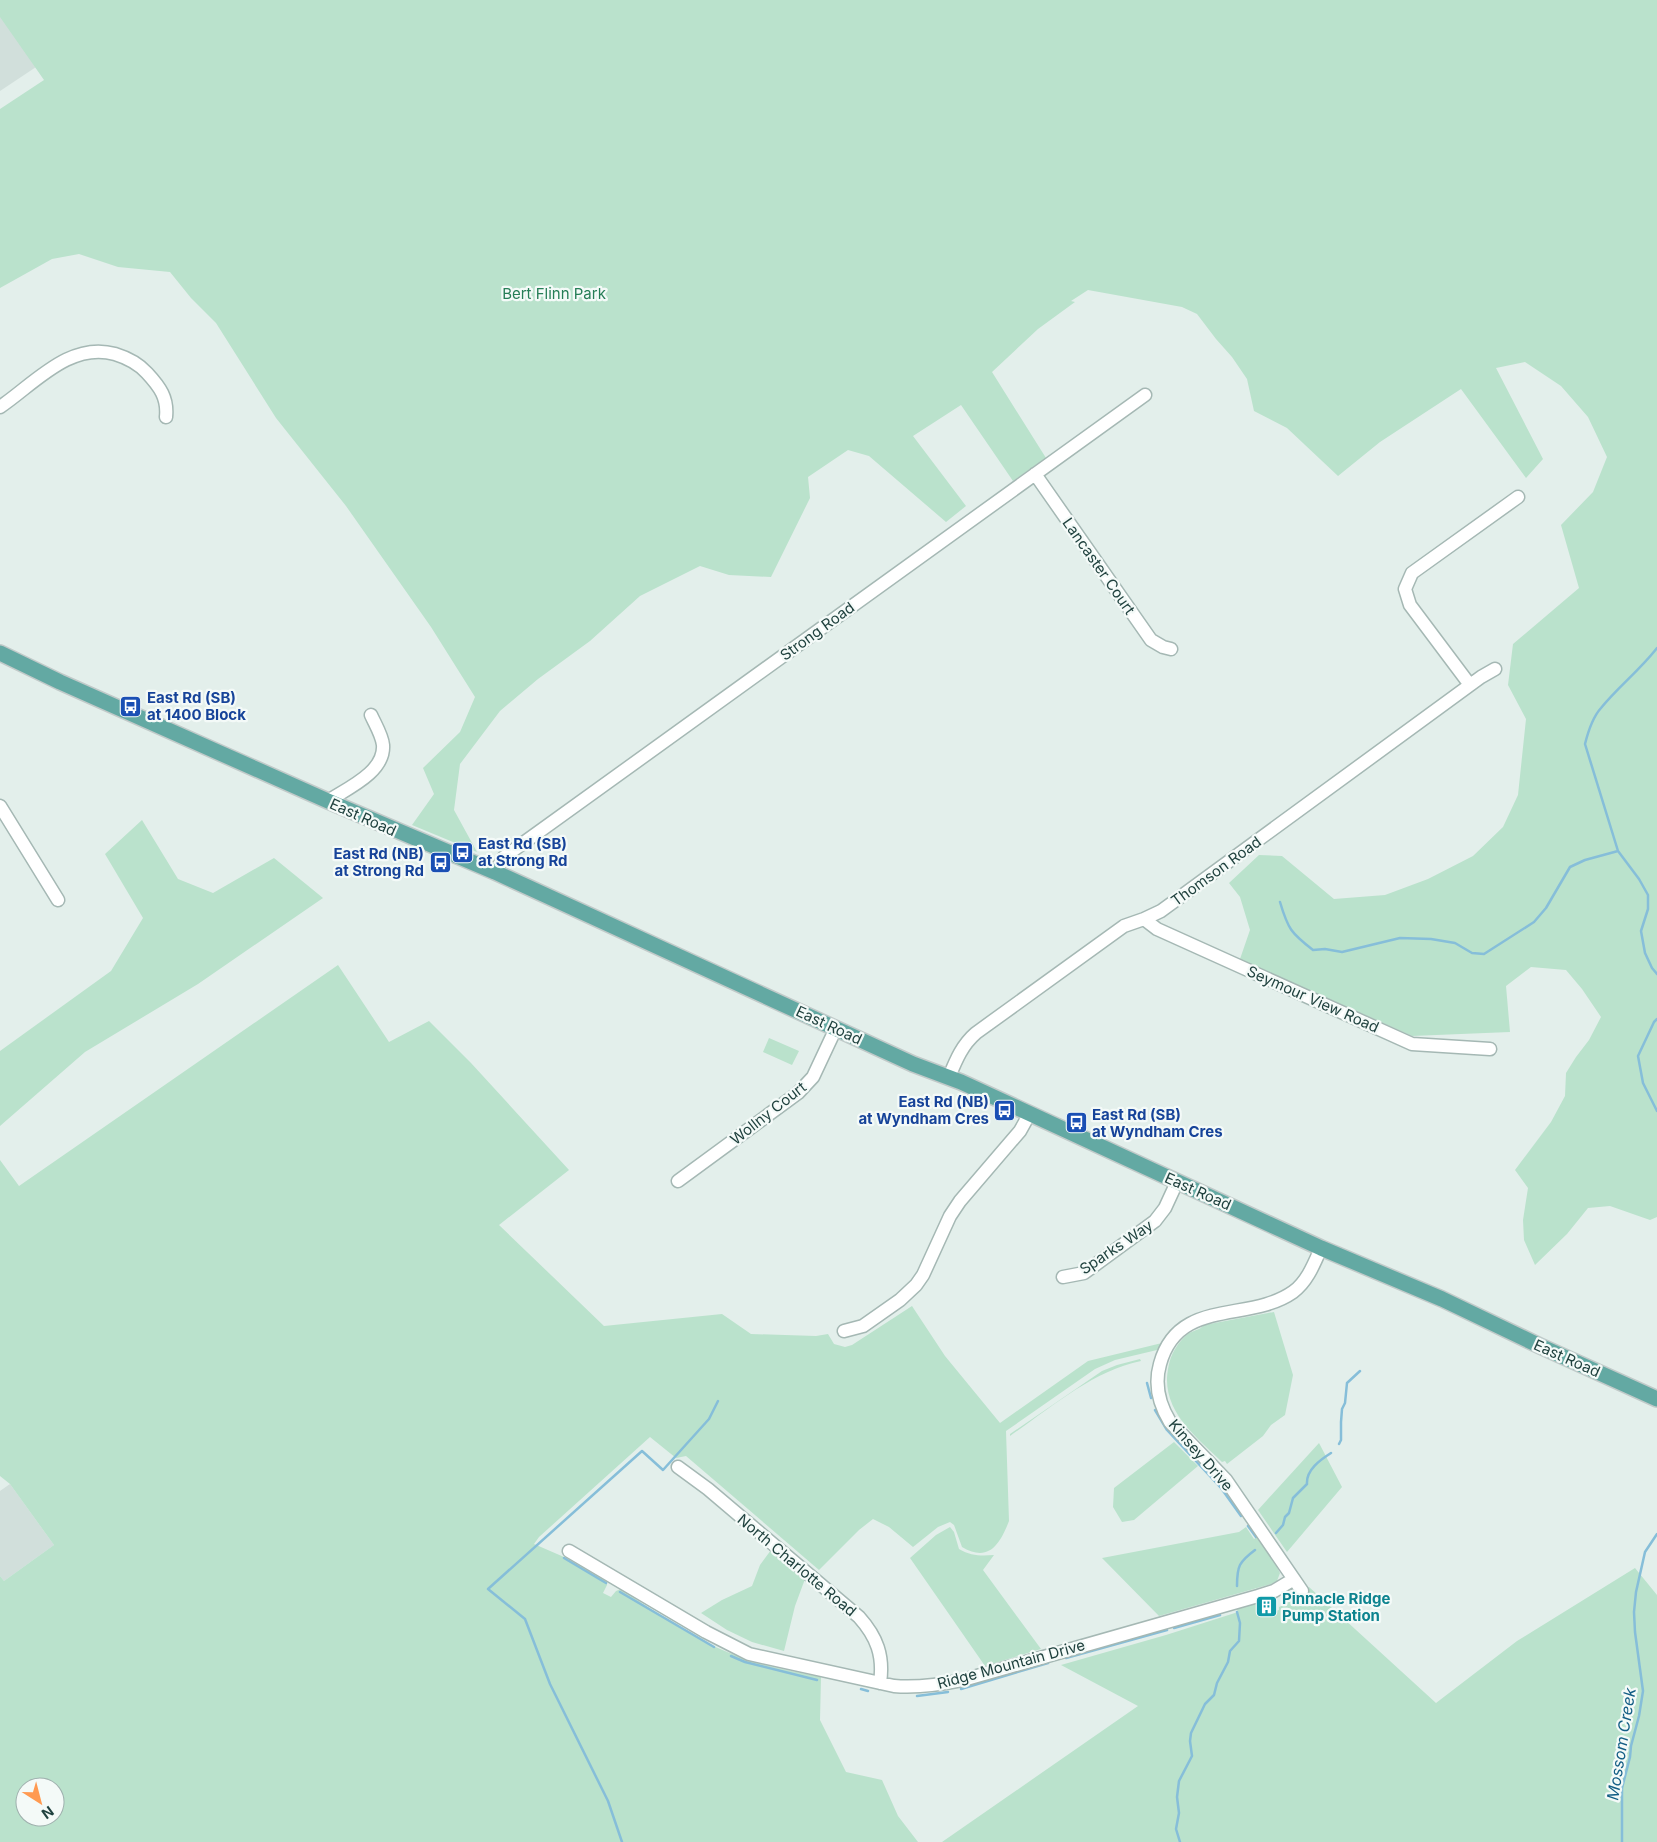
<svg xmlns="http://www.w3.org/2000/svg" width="1657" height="1842" viewBox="0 0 1657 1842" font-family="Inter,sans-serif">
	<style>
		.built { fill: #d1dfdb }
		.green { fill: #bae2cc; fill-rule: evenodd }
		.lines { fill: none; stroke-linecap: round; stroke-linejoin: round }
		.stream { stroke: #86bed9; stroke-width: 2.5 }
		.minor-casing { stroke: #a5b8b4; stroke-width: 15 }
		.major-casing { stroke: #c1cac9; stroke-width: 18 }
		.minor { stroke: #fff; stroke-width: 12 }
		.major { stroke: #63a9a3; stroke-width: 15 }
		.labels { text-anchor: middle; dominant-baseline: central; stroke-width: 4.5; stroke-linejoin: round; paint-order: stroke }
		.park-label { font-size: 15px; fill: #267e57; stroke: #f4faf8 }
		.street-label { font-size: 15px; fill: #20423f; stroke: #f4faf8 }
		.transit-label { font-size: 15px; font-weight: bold; fill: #164399; stroke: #f4faf8; text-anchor: start }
		.culture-label { font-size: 15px; font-weight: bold; fill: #0d838f; stroke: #f4faf8; text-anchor: start }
		.water-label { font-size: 16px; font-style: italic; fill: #135e85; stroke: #f4faf8 }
	</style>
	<rect width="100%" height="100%" fill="#e3efeb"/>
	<path class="built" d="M0 8 39 65 0 91Z
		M10 1484 54 1545 4 1581 0 1576V1491Z"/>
	<path class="green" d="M0 0H1657V1217L1650 1220 1610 1206 1588 1208 1567 1234 1535 1265 1524 1240 1523 1220 1528 1188 1515 1170 1551 1122 1565 1096 1566 1073 1576 1057 1589 1040 1601 1017 1582 989 1566 970 1531 967 1506 986 1510 1032 1412 1036 1240 959 1250 930 1240 897 1229 883 1259 855 1282 856 1334 899 1385 895 1428 879 1473 856 1503 827 1518 795 1526 719 1508 685 1513 644 1579 588 1561 525 1593 492 1607 457 1588 417 1561 386 1525 362 1496 368 1543 459 1526 478 1461 389 1380 442 1338 476 1287 428 1254 411 1247 379 1232 357 1216 339 1197 314 1182 307 1088 290 1071 301 1075 302 1038 329 992 372 1046 458 1013 481 961 405 913 436 966 506 946 522 869 456 848 450 808 477 810 498 771 577 729 575 700 566 640 596 590 641 538 679 500 711 460 764 454 810 477 852 412 825 434 794 423 768 460 732 475 697 431 627 346 506 276 418 216 323 191 298 170 272 118 267 79 254 52 259 0 288V109L44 80 0 17Z
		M142 820 178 879 213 893 274 858 323 898 198 984 85 1052 0 1126V1051L111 971 143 918 105 854Z
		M338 965 389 1042 429 1021 471 1063 569 1170 499 1225 604 1326 722 1314 751 1334 816 1336 828 1334 834 1344 845 1347 852 1345 912 1306 945 1356 1000 1423 1088 1361 1162 1343 1157 1350 1115 1360 1095 1369 1006 1431 1009 1521C1000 1544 989 1563 962 1547L954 1525 950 1522 938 1527 913 1547 889 1527 873 1519 859 1530 819 1570 686 1456 676 1458 650 1437 539 1537 534 1544 564 1557 607 1581V1585L603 1593 611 1597 616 1591 621 1589C657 1613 694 1640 735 1655 762 1666 792 1671 821 1677L820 1720 846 1772 882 1780 898 1816 918 1842H0V1576L4 1581 54 1545 10 1484 0 1476V1160L19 1186ZM25 1787H55V1817H25Z
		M769 1038 799 1051 792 1065 763 1052Z
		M1274 1312 1293 1375 1285 1415 1271 1425 1263 1436 1227 1464 1225 1461 1222 1462C1199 1439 1166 1415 1167 1378 1168 1366 1170 1356 1177 1346 1181 1340 1187 1333 1194 1331 1199 1329 1200 1329 1204 1325Z
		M1140 1359 1141 1361C1094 1370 1049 1409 1010 1436V1434L1102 1371 1117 1365Z
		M1174 1442 1198 1466 1134 1520 1122 1522 1113 1507 1114 1488Z
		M1319 1443 1342 1487 1287 1552 1258 1510Z
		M950 1527 954 1532 959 1549C971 1556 981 1556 994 1555L983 1570 1041 1649 985 1666 910 1558 936 1535Z
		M1246 1527 1254 1539 1259 1536 1279 1565 1277 1567 1280 1573 1277 1581 1271 1584 1159 1616 1102 1558 1239 1532Z
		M771 1550 805 1579 795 1606 784 1651 752 1642 727 1630 701 1613 722 1600 752 1586 760 1565Z
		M1635 1568 1657 1595V1842H942L1138 1706 1061 1665 1166 1635 1238 1612 1236 1607 1255 1602 1259 1615 1279 1610V1607L1284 1605 1283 1598 1285 1597V1593L1292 1592 1298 1595 1309 1587 1436 1703 1517 1641Z"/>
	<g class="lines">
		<path class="stream" d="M1657 648C1640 670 1618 687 1601 708 1592 718 1588 732 1585 744L1618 851 1639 879 1648 895V909L1641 931 1645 953 1652 968 1657 974
			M1280 902C1288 929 1291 933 1313 950L1325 949 1342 952 1400 938 1431 939 1455 943 1472 953 1484 954 1534 922 1546 908 1570 867 1585 860 1618 851
			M1657 1019 1654 1022 1638 1056 1643 1083 1657 1111
			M1147 1383 1151 1398
			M1155 1410 1167 1430 1221 1488 1241 1516
			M1339 1444 1341 1440V1422L1342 1409 1345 1403 1347 1383 1360 1371
			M1248 1526 1256 1537
			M1276 1533 1283 1525 1285 1517 1289 1513 1293 1498 1307 1484C1306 1470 1320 1460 1331 1453
			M564 1558 606 1583
			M1237 1586C1237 1566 1239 1562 1255 1550
			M620 1592 714 1647
			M1174 1628 1220 1615
			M731 1656 745 1662 817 1680
			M1066 1658 1167 1630
			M861 1689 868 1691
			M961 1689 1048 1663
			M917 1696 948 1692
			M622 1842 608 1801 550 1684 525 1619 488 1589 642 1451 663 1470 709 1419 718 1401
			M1180 1842 1176 1829 1179 1813 1177 1797 1179 1781 1192 1756 1190 1741 1191 1733 1205 1704 1214 1695 1217 1683 1228 1662 1230 1651 1239 1641 1240 1623 1237 1612
			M1622 1842V1788L1630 1757 1631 1746 1639 1716 1643 1691 1635 1632 1634 1612 1636 1592 1645 1552 1657 1534"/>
		<defs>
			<path id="minor" d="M0 407C34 384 70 341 115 354 128 358 138 363 147 373 160 387 168 398 166 417
				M1035 474 1151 640 1163 647 1171 649
				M1470 685 1410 605 1405 589 1412 573 1518 497
				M328 801C348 788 385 772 383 745 382 735 375 724 371 715
				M0 806 58 900
				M495 872 504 857 1145 395
				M1144 919 1157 929 1412 1044 1490 1049
				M949 1077C956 1060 962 1045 976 1033L1124 926 1144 919 1161 911 1481 677 1495 669
				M678 1181 798 1093 813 1077 836 1028
				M1063 1277 1084 1273 1155 1221 1165 1208 1177 1182
				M844 1331 863 1326 900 1300 916 1285 923 1275 950 1216 960 1201 1020 1131 1030 1113
				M678 1467 708 1489 859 1617C877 1637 884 1656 880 1683
				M569 1551 706 1632 749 1654 894 1686C918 1688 939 1685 963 1680L1258 1596 1274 1591 1294 1579
				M1302 1591 1226 1480 1170 1422C1159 1404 1154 1385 1160 1364 1178 1297 1249 1323 1293 1292 1307 1282 1314 1264 1321 1248"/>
			<path id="major" d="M0 653 60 682 328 801 495 872 913 1064 961 1082 1321 1248 1442 1299 1540 1346 1657 1399"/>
		</defs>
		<use href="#minor" class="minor-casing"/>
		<use href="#major" class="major-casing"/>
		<use href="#minor" class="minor"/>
		<use href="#major" class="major"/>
	</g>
	<defs>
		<symbol id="bus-square" viewBox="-11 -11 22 22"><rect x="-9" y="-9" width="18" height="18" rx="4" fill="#1a4fb4" stroke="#f4faf8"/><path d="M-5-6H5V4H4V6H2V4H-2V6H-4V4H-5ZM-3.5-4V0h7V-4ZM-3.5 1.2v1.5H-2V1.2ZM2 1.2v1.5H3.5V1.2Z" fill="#fff"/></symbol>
		<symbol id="building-square" viewBox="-11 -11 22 22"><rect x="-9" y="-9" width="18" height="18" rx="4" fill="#0f9aa8" stroke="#f4faf8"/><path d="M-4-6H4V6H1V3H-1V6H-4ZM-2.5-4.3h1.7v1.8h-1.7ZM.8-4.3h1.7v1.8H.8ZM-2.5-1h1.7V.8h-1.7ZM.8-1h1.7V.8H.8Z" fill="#fff"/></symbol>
	</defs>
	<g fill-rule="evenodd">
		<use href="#bus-square" x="118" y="694" width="25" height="25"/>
		<use href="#bus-square" x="450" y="840" width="25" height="25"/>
		<use href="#bus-square" x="428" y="850" width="25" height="25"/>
		<use href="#bus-square" x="992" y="1098" width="25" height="25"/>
		<use href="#bus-square" x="1064" y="1110" width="25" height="25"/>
		<use href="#building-square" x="1254" y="1594" width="25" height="25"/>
	</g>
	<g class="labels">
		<g class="park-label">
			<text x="554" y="293">Bert Flinn Park</text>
		</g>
		<g class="street-label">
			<text transform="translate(1099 566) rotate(55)">Lancaster Court</text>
			<text transform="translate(817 631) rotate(-36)">Strong Road</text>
			<text transform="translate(363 817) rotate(24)">East Road</text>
			<text transform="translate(1216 871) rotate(-36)">Thomson Road</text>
			<text transform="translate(1313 999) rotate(24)">Seymour View Road</text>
			<text transform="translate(829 1025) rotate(25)">East Road</text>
			<text transform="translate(768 1113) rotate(-38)">Wollny Court</text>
			<text transform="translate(1198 1191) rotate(24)">East Road</text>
			<text transform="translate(1116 1247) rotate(-34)">Sparks Way</text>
			<text transform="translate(1567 1358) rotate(24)">East Road</text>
			<text transform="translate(1201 1455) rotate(49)">Kinsey Drive</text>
			<text transform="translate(797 1565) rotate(40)">North Charlotte Road</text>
			<text transform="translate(1011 1664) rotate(-15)">Ridge Mountain Drive</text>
		</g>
		<g class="transit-label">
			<text x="147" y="697">East Rd (SB)<tspan x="147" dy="17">at 1400 Block</tspan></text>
			<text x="478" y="843">East Rd (SB)<tspan x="478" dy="17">at Strong Rd</tspan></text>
			<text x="424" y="853" text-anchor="end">East Rd (NB)<tspan x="424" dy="17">at Strong Rd</tspan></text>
			<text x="989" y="1101" text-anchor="end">East Rd (NB)<tspan x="989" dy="17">at Wyndham Cres</tspan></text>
			<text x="1092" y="1114">East Rd (SB)<tspan x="1092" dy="17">at Wyndham Cres</tspan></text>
		</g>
		<g class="culture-label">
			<text x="1282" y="1598">Pinnacle Ridge<tspan x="1282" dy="17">Pump Station</tspan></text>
		</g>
		<g class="water-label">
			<text transform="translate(1621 1744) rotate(-81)">Mossom Creek</text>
		</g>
	</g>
	<g transform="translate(40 1802) rotate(144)"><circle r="24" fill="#f4faf8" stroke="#9fb0ae"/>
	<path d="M0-4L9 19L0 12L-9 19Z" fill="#ff9a51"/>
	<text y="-8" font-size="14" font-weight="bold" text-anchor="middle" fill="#20423f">N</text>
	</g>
</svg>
